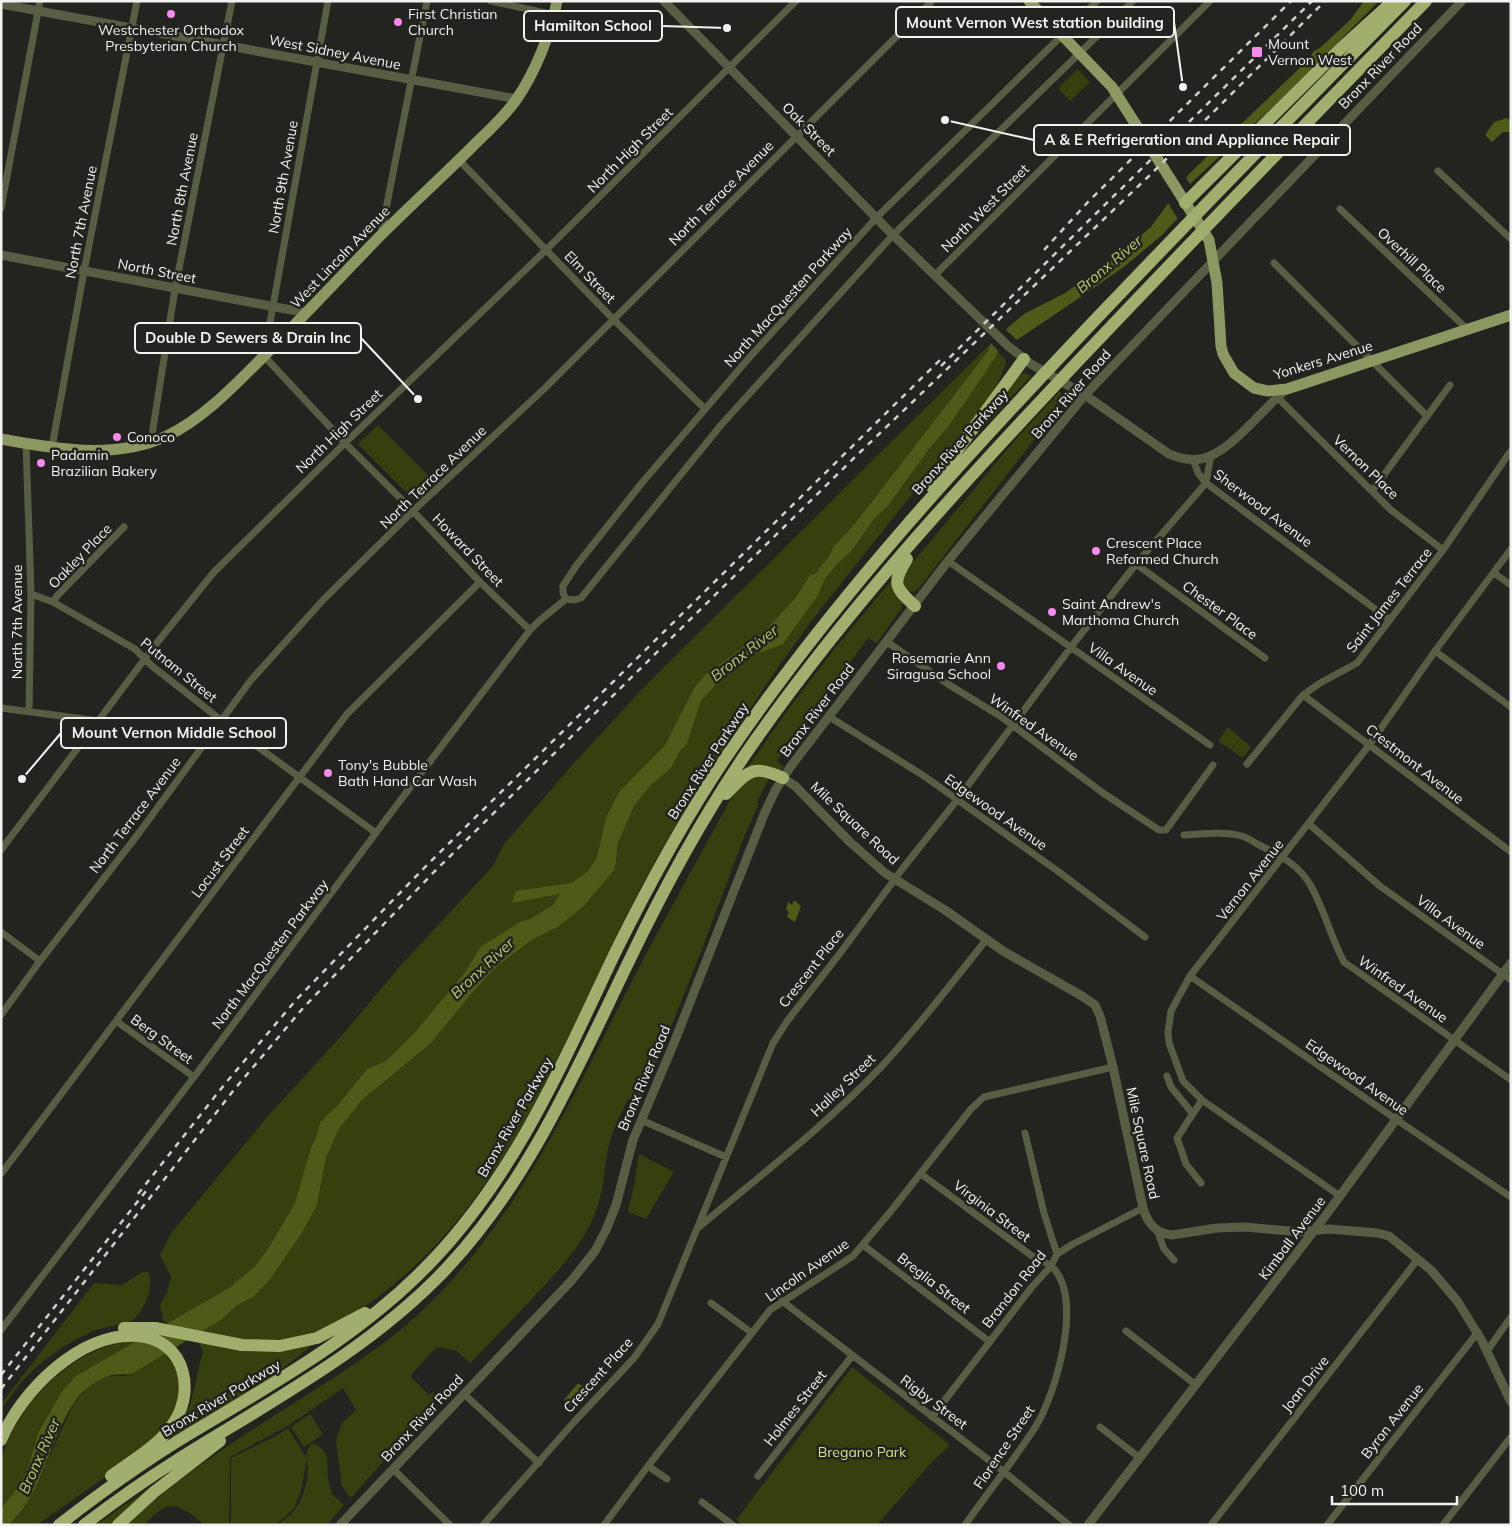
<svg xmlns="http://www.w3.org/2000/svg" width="1512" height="1526" viewBox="0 0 1512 1526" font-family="Mulish,sans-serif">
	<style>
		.green { fill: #363f0e }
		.water { fill: #4e5a17 }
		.pier { fill: #232420 }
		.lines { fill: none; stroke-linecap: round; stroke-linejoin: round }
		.minor { stroke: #575e44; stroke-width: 7 }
		.tertiary { stroke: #575e44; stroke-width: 9 }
		.primary { stroke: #8b9861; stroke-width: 11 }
		.motorway { stroke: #a0af6d; stroke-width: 12 }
		.rail { stroke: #cfd0cd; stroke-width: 2.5; stroke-dasharray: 6 6; stroke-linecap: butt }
		.poi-dot { fill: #f589ee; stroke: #232420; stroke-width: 2 }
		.labels { text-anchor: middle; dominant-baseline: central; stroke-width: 5; stroke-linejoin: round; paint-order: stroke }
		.poi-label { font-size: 14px; fill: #f2f3f0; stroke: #232420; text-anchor: start }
		.street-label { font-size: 14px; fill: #f2f3f0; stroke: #232420 }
		.park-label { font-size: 14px; fill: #cee486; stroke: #232420 }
		.water-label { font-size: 15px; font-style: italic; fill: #b8cc6f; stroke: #232420 }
		.leader { fill: none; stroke: #f2f3f0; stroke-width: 2 }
		.callout-dot { fill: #f2f3f0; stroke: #232420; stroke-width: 2 }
		.callout { fill: #232420; stroke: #f2f3f0; stroke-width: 2 }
		.callout-label { font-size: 15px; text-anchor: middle; font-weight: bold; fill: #f2f3f0 }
	</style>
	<rect width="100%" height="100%" fill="#232420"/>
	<path class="green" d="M1078 69 1090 82 1070 101 1058 88Z
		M990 344 988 351 853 526 833 547 830 555 815 574 810 576 796 597 765 631 705 675 694 688 665 745 619 792 606 817 597 857 588 871 571 883 516 892 512 903 561 893 553 905 530 919 520 922 481 946 465 972 416 1031 386 1061 367 1069 337 1106 320 1122 316 1138 311 1147 295 1203 269 1247 255 1266 229 1288 186 1314 222 1319 236 1306 253 1297 269 1281 302 1233 317 1205 326 1158 339 1129 362 1100 430 1044 473 992 495 968 533 939 558 927 583 907 607 879 615 869 618 843 634 806 651 785 671 768 680 751 687 744 701 701 723 677 756 652H762L801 619 808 607 818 595 825 579 839 562 850 553 875 518 887 507 930 448 948 427 998 352 1005 359 1006 363C994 402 952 448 925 479 896 514 868 549 840 585 804 629 772 675 741 723 704 777 670 833 639 891 568 1028 516 1184 393 1285 355 1317 310 1343 259 1342 250 1342 241 1339 232 1337 212 1333 192 1329 172 1326L163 1320 160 1305 167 1292 171 1277 160 1255 172 1232 268 1116 344 1033 402 964 493 866 504 844 575 762 643 688Z
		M1024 373 1031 376 969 443 1018 375Z
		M1060 391 1065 400 919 588 913 592H906L901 578 903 574 1016 439Z
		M378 425 431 478 412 498 358 444Z
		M891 581 902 602 901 609 877 643 868 638 777 761 784 767 781 770 745 771 790 707 836 647Z
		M1228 727 1251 747 1243 758 1218 741Z
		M759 773 769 778 757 802 759 803 744 837 697 962 640 1104 628 1099C620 1115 612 1131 608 1149 604 1169 604 1189 597 1208 584 1246 555 1274 528 1303 509 1323 490 1343 470 1363L457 1351 437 1347 410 1376 429 1395 433 1392 436 1395 443 1388 445 1391 351 1498 342 1486 336 1440 342 1423 356 1410 343 1388 289 1425 230 1457 229 1525H205C178 1503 170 1497 144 1525H126C179 1475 241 1437 302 1398 348 1369 395 1339 433 1300 518 1215 569 1105 623 999 656 933 693 869 728 804L742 783Z
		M639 1154 674 1172 646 1219 628 1212 634 1185Z
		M142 1272H148C155 1285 145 1308 135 1318 126 1326 103 1326 91 1332 68 1343 45 1357 28 1375 18 1385 10 1398 1 1409V1404L94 1283 122 1285Z
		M136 1340 163 1350 180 1373V1404L165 1430 125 1463 37 1525H9L18 1516 40 1478 74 1403 88 1388 108 1376H127L115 1354 38 1433 27 1470 13 1494 1 1508C1 1493 0 1473 2 1458 18 1401 76 1345 136 1340Z
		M197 1340 315 1343 268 1380 172 1438 170 1436 183 1420 190 1405 203 1351Z
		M852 1367 950 1445 931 1463 877 1525H743L736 1520Z
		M310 1414 323 1434 304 1447 291 1427Z
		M288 1428 306 1457C308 1452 307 1446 314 1443L324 1451 327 1457 328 1480 332 1494 344 1505 327 1525H278C284 1520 291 1514 296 1508 305 1495 310 1474 307 1459L301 1490 295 1507 276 1525H231V1458L276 1436Z
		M196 1456 113 1525H96Z"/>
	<path class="water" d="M1364 1H1379L1278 102 1191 183 1177 219 1162 235 1125 266 1085 294 1017 340 1000 348 995 358 948 427 930 448 887 507 875 518 850 553 839 562 825 579 818 595 783 644 762 652H756L723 677 701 701 687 744 680 751 671 768 651 785 634 806 618 843 615 869 607 879 583 907 558 927 533 939 495 968 473 992 430 1044 362 1100 339 1129 326 1158 317 1205 302 1233 269 1281 253 1297 236 1306 222 1319 135 1372C125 1376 113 1373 106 1377 94 1383 80 1392 73 1404 49 1442 43 1492 9 1525H1V1508L13 1494 27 1471 38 1433 63 1390 76 1376 229 1288 255 1266 269 1247 295 1203 311 1147 316 1138 320 1122 337 1106 367 1069 386 1061 416 1031 465 972 481 946 520 922 530 919 553 905 560 894 512 903 516 891 571 883 588 871 597 857 606 817 619 792 665 745 694 688 705 675 765 631 796 597 810 575 815 574 830 555 833 547 853 526 988 351 991 342 1024 314 1065 293 1110 261 1151 227 1189 174 1306 62 1314 51 1320 48 1351 19Z
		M1507 118 1511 121V132H1503L1492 142 1485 135 1494 122Z
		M794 900 801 906 795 922 787 917 789 912 786 909 788 902 792 905Z
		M578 1383 586 1389 571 1406 564 1400Z"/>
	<path class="pier" d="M1185 176 1192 187 1179 221 1167 201Z
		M1004 328 1019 342 1002 350 1000 353 990 342Z"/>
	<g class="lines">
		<path class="minor" d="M328 1 264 356 345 443 413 511 480 582 530 630
			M491 1 555 15V13
			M459 160 613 319 705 409
			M1438 171 1511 239
			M1 208 40 1
			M1340 209 1468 330
			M381 234 427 1
			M1274 263 1427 416
			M935 275 1210 1
			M1277 397 1391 510 1443 550
			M151 441 175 289 232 1
			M26 443 31 594 29 711
			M52 447 84 271 137 1
			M1193 459 1198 473 1206 483 1390 620
			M1372 491 1450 385
			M948 561 1210 745
			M1136 564 1265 658
			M1494 573 1511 585
			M31 594 53 602 135 649 152 666 221 720 376 833
			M566 599 563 593V586L576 566 641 484 748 359 877 217 1097 1
			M53 602 57 596 124 527
			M887 642 951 686 1000 716 1103 793 1159 830H1166L1213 765
			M1435 651 1511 707
			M1303 695 1511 852
			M1 708 99 721
			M828 716 924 776 1059 872 1145 937
			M1247 764 1303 695 1320 683 1357 663 1443 550 1510 452
			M1309 824 1380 886 1511 980
			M1184 835C1203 834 1224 831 1242 836 1248 838 1254 842 1259 845 1280 855 1301 866 1312 888 1325 912 1331 938 1344 962L1511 1080
			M1 850 156 644 214 572 345 443 546 250 796 1
			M1 932 40 961
			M1190 976 1397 1120 1511 1197
			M1 1015 40 961 139 833 251 680 324 599 413 511 544 389 932 1
			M116 1021 194 1077
			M1167 1076 1171 1087 1193 1114
			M641 1120 726 1157
			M1025 1133 1044 1213 1057 1254
			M1 1174 347 714 480 582
			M921 1174 1032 1256C1040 1260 1050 1263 1055 1270 1082 1303 1056 1393 1036 1426 1015 1459 988 1492 965 1525
			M1201 1183 1186 1164 1177 1138 1202 1100
			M1340 1196 1202 1100 1183 1081 1169 1043 1168 1032 1171 1011 1190 976 1370 744 1435 651 1511 549
			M699 1227C761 1175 826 1125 882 1066 919 1026 952 983 986 940
			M1157 1230 1164 1249 1174 1260
			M863 1245 990 1342
			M782 1301 1003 1471 1069 1525
			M711 1303 752 1333
			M1 1330 194 1077 390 814 530 630 539 621 566 599 574 600 581 598 721 425 893 235 1133 1
			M1126 1331 1196 1385
			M1487 1351 1511 1317
			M464 1394 539 1463
			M932 1417 1031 1288 1051 1266 1057 1254 1073 1244 1143 1208
			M1100 1427 1140 1458
			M648 1466 667 1479
			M393 1469 450 1525
			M758 1476 852 1356
			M702 1502 733 1525
			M483 1525 574 1422 634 1358 658 1324 773 1043 788 1020 841 952 903 868 957 800 1071 647 1136 564 1206 483 1211 455
			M604 1525 648 1466 770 1310 853 1256 891 1211 971 1109 984 1097 1113 1067
			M1211 1525 1418 1259
			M1327 1525 1478 1332
			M1443 1525 1511 1437"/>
		<path class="tertiary" d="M664 1 893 235 1008 346 1031 364 1085 395 1169 454C1179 458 1189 461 1200 459 1231 454 1262 408 1287 389
			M1 4 517 99
			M1 255 307 313
			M783 778 795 786 850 842 885 873 945 910 1003 951 1082 996 1095 1005 1100 1016 1113 1067 1143 1208C1147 1222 1156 1234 1172 1235L1217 1228 1245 1227 1300 1232 1329 1229 1377 1233 1389 1236 1431 1270 1458 1302 1482 1341 1511 1402
			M340 1525 572 1280 595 1251 606 1230 616 1205 633 1140 674 1043 765 812 776 789 791 766 948 561 1085 395 1462 1
			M1088 1525 1323 1219 1511 963"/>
		<path class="primary" d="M1029 1 1112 87 1209 240 1217 283 1221 346 1223 354 1234 373 1254 388 1268 391 1287 389 1511 315
			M1 439C55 449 115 460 167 436 203 419 236 384 264 356 304 316 342 275 381 235 411 205 442 177 472 147 487 132 504 117 516 100 535 73 551 33 557 1"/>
		<path class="motorway" d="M1185 203 1339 50 1393 1
			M931 486 1024 359
			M907 559C892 583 894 587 915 606
			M726 794C748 772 752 763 783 778
			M124 1328H155L242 1345 280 1346 317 1338 365 1313
			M1 1440C21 1391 81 1331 138 1336 187 1340 197 1395 170 1428 155 1448 131 1461 111 1476
			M59 1525C100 1493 142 1463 186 1436 272 1384 360 1336 430 1263 516 1174 563 1062 615 953 650 882 688 812 733 747 839 593 966 456 1094 321 1197 213 1300 107 1405 1
			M84 1525C114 1502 145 1480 177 1460 271 1401 369 1350 446 1269 530 1180 577 1068 630 959 664 888 702 818 747 752 845 610 963 483 1081 358 1195 238 1310 119 1426 1
			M118 1525 154 1492 220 1441"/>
		<path class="rail" d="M1044 250 1088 202 1291 1
			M941 366 1312 1
			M138 1194 224 1085 296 1000 427 865 943 357
			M1 1375 146 1191
			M1 1389 233 1091 303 1008 434 872 856 456 1150 175 1325 1"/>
	</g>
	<g class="poi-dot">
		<circle cx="171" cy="14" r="5"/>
		<circle cx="398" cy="22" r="5"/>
		<rect x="1251" y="46" width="12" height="12" rx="2.5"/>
		<circle cx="117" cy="437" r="5"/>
		<circle cx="41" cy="463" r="5"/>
		<circle cx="1096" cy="551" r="5"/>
		<circle cx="1052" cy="612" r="5"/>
		<circle cx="1001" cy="666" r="5"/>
		<circle cx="328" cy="773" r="5"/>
	</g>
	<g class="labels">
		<g class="poi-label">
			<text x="408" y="14">First Christian<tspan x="408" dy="16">Church</tspan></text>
			<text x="171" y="30" text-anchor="middle">Westchester Orthodox<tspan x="171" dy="16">Presbyterian Church</tspan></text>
			<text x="1268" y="44">Mount<tspan x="1268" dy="16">Vernon West</tspan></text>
			<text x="127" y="437">Conoco</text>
			<text x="51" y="455">Padamin<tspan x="51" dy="16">Brazilian Bakery</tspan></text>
			<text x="1106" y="543">Crescent Place<tspan x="1106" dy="16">Reformed Church</tspan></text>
			<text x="1062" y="604">Saint Andrew's<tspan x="1062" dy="16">Marthoma Church</tspan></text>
			<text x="991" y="658" text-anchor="end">Rosemarie Ann<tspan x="991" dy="16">Siragusa School</tspan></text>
			<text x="338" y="765">Tony's Bubble<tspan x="338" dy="16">Bath Hand Car Wash</tspan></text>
		</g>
		<g class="street-label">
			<text transform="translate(335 52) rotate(11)">West Sidney Avenue</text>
			<text transform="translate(1380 66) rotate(-46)">Bronx River Road</text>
			<text transform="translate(809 129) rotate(45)">Oak Street</text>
			<text transform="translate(630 150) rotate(-45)">North High Street</text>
			<text transform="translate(283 177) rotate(-80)">North 9th Avenue</text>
			<text transform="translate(182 189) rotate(-79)">North 8th Avenue</text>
			<text transform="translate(721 193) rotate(-45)">North Terrace Avenue</text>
			<text transform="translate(985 208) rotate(-45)">North West Street</text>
			<text transform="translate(81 222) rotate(-79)">North 7th Avenue</text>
			<text transform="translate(340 257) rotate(-46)">West Lincoln Avenue</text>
			<text transform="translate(1412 260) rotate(43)">Overhill Place</text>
			<text transform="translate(157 271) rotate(11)">North Street</text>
			<text transform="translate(590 277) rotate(46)">Elm Street</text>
			<text transform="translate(788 297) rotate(-48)">North MacQuesten Parkway</text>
			<text transform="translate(1323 360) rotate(-17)">Yonkers Avenue</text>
			<text transform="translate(1071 394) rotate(-49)">Bronx River Road</text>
			<text transform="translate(339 431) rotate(-44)">North High Street</text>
			<text transform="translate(960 442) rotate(-48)">Bronx River Parkway</text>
			<text transform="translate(1366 467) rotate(44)">Vernon Place</text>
			<text transform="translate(433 477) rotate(-44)">North Terrace Avenue</text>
			<text transform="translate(1263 508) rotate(37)">Sherwood Avenue</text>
			<text transform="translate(468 550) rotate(46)">Howard Street</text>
			<text transform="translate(80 556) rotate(-46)">Oakley Place</text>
			<text transform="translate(1389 600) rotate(-52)">Saint James Terrace</text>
			<text transform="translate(1220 610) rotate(36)">Chester Place</text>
			<text transform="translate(17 622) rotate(-90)">North 7th Avenue</text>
			<text transform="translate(1123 669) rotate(35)">Villa Avenue</text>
			<text transform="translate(179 670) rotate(39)">Putnam Street</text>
			<text transform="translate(817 710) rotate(-53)">Bronx River Road</text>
			<text transform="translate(1034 727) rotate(35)">Winfred Avenue</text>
			<text transform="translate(708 761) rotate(-57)">Bronx River Parkway</text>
			<text transform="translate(1415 764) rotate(38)">Crestmont Avenue</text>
			<text transform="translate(996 812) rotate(35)">Edgewood Avenue</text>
			<text transform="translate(135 815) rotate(-53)">North Terrace Avenue</text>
			<text transform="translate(855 823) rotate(43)">Mile Square Road</text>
			<text transform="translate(220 862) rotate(-53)">Locust Street</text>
			<text transform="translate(1250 880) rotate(-52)">Vernon Avenue</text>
			<text transform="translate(1451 922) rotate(36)">Villa Avenue</text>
			<text transform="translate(270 954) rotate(-53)">North MacQuesten Parkway</text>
			<text transform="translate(811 968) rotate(-52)">Crescent Place</text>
			<text transform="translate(1403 989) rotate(35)">Winfred Avenue</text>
			<text transform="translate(162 1039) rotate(36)">Berg Street</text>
			<text transform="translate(1357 1077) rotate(35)">Edgewood Avenue</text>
			<text transform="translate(644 1078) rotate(-67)">Bronx River Road</text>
			<text transform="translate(843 1085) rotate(-44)">Halley Street</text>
			<text transform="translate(515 1117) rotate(-60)">Bronx River Parkway</text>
			<text transform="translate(1143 1143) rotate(78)">Mile Square Road</text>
			<text transform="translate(992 1211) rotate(37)">Virginia Street</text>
			<text transform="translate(1292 1238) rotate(-53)">Kimball Avenue</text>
			<text transform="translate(807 1270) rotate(-35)">Lincoln Avenue</text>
			<text transform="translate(934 1283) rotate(38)">Breglia Street</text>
			<text transform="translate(1014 1289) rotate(-52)">Brandon Road</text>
			<text transform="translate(598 1375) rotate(-48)">Crescent Place</text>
			<text transform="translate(1305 1384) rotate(-52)">Joan Drive</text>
			<text transform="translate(221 1398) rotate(-31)">Bronx River Parkway</text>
			<text transform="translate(934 1402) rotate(37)">Rigby Street</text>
			<text transform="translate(795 1408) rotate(-52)">Holmes Street</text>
			<text transform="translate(422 1418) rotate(-47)">Bronx River Road</text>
			<text transform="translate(1392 1421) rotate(-52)">Byron Avenue</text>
			<text transform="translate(1004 1447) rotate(-56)">Florence Street</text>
		</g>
		<g class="park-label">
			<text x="862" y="1452">Bregano Park</text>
		</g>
		<g class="water-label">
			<text transform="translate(1109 264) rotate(-40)">Bronx River</text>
			<text transform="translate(744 653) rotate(-38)">Bronx River</text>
			<text transform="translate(482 968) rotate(-43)">Bronx River</text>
			<text transform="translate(39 1456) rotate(-66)">Bronx River</text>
		</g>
	</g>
	<path class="leader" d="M1183 87L1174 22M727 28L662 26M945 120L1034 140M418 399L361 338M22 779L61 733"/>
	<g class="callout-dot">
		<circle cx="1183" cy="87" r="5"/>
		<circle cx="727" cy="28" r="5"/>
		<circle cx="945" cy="120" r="5"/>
		<circle cx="418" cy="399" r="5"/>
		<circle cx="22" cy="779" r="5"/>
	</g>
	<g class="callout">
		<rect x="896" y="7" width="278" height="30" rx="5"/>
		<rect x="524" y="11" width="138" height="30" rx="5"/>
		<rect x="1034" y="125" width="316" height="30" rx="5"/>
		<rect x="135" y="323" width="226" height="30" rx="5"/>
		<rect x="61" y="718" width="225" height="30" rx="5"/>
	</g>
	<g class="callout-label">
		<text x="1035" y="28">Mount Vernon West station building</text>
		<text x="593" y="31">Hamilton School</text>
		<text x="1192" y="145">A &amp; E Refrigeration and Appliance Repair</text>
		<text x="248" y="343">Double D Sewers &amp; Drain Inc</text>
		<text x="174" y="738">Mount Vernon Middle School</text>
	</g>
	<rect width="1512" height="1526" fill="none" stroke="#f2f3f0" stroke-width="5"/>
	<path d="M1332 1496v8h125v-8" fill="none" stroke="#f2f3f0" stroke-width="2.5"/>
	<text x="1340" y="1496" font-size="15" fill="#f2f3f0" stroke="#232420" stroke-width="4" paint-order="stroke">100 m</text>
</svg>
